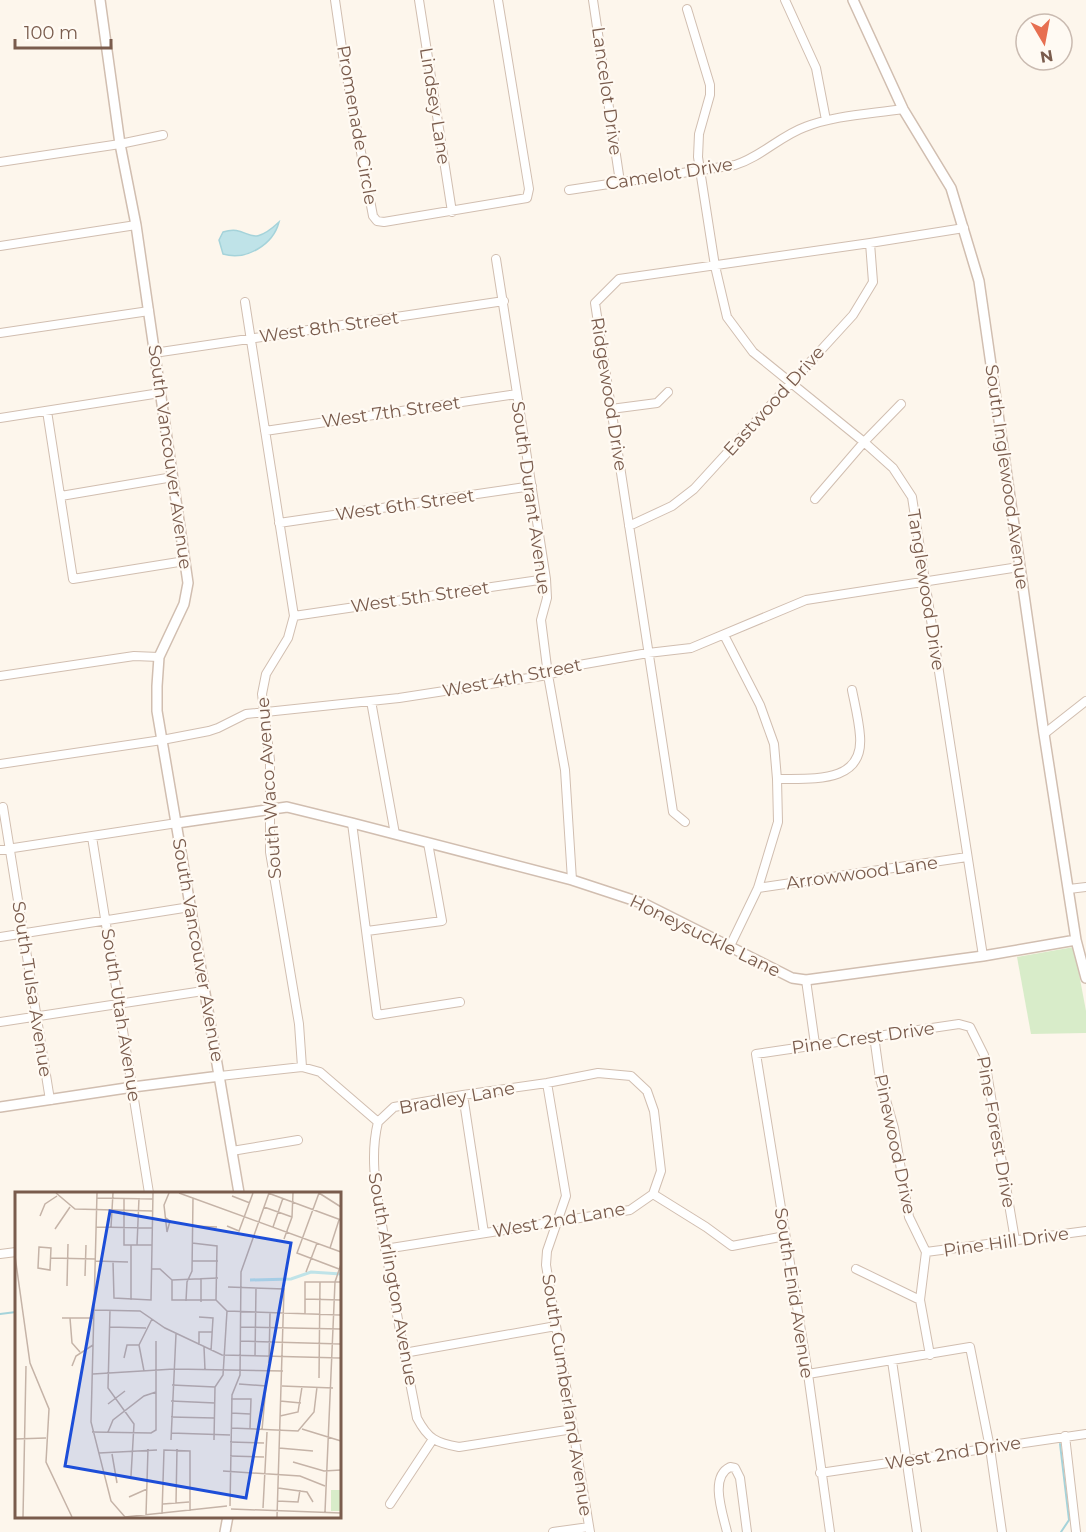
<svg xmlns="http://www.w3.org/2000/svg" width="1086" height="1532" viewBox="0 0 1086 1532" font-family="Montserrat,sans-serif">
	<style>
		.green { fill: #d8ecc9 }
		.water { fill: #bfe3e8; stroke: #a5d3da; stroke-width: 1.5 }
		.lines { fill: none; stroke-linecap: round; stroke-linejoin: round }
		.stream { stroke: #a5d3da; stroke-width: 2 }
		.minor-casing { stroke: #d1beb0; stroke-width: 10 }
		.tertiary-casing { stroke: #d1beb0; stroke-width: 12 }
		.minor { stroke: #fff; stroke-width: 8 }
		.tertiary { stroke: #fff; stroke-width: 9 }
		.labels { text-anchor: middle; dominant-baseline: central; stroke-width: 4.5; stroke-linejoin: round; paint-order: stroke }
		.street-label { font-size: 18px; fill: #7a5c4d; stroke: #fffaf3 }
		.inset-river { fill: none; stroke: #bfe3e8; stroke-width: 3 }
		.inset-road { fill: none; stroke: #c5b3a7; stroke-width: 1.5 }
		.view { fill: #1d4ed8; fill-opacity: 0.15; stroke: #1d4ed8; stroke-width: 3 }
		.inset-edge { fill: none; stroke: #7a5c4d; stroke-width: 3 }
	</style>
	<rect width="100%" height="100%" fill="#fdf6ec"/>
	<path class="green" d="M1074 947 1086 1011V1033L1031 1034 1017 957Z"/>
	<path class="water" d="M279 222C273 245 246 261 223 254L219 240 223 232C250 223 247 252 279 222Z"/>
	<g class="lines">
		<path class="stream" d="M0 1314 16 1312
			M1060 1444 1069 1520 1061 1532"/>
		<defs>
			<path id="minor" d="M335 0 344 62 373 216 377 221 384 222 527 198 529 189 498 0
				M419 0 452 212
				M593 0 620 182
				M785 0 816 68 826 120
				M687 9 710 85V95L699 134 698 157 715 266 727 317 753 352 864 442 893 468 912 497 983 956
				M0 162 120 144 163 135
				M569 190 735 165C761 157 780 136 805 127 835 115 871 114 903 109
				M0 246 136 225
				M496 259 546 579 547 598 541 620 548 675 565 770 572 880
				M245 302 294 616 288 638 266 674 262 694 270 760V852L299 1024 302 1067
				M0 333 149 311
				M154 353 504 301
				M611 409 657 403 668 392
				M47 411 73 579 185 561
				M0 418 160 393
				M265 431 517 394
				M61 496 173 477
				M815 499 864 442 901 404
				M279 523 532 486
				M629 526 672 506 694 489 853 315 873 282 870 243
				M294 616 546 579
				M724 635 760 705 774 744 777 779 778 822 758 888 730 946
				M0 676 134 656 159 657
				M371 701 395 834
				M1044 734 1086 701
				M0 764 162 740 209 731 218 728 246 714 399 698 548 675 579 665 648 653 691 648 806 600 1019 567
				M777 779C810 778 864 785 860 736 859 721 855 705 852 690
				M3 807 50 1100
				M685 822 673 812 595 303 619 279 870 243 964 228
				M352 823 377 1015 460 1002
				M92 837 149 1193
				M0 850 177 823
				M758 888 967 857
				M1069 889 1086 887
				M367 931 442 921 428 843
				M0 937 190 907
				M806 980 815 1044
				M0 1022 203 991
				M874 1036 880 1079 894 1128 909 1217 926 1252 920 1300 930 1355
				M220 1076 302 1067 320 1072 378 1122
				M547 1083 566 1196 547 1251 546 1265 590 1532
				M463 1095 484 1233
				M378 1122C369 1159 377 1194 383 1231 392 1294 405 1356 417 1418 428 1439 436 1443 459 1447L573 1429
				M378 1122 394 1107 463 1095 547 1083 598 1073 631 1076 647 1091 654 1111 661 1171 653 1194
				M232 1151 298 1140
				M653 1194 706 1227 732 1246 785 1236
				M385 1249 630 1210 653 1194
				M926 1252 1086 1231
				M0 1254 16 1252
				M856 1269 920 1300
				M404 1353 556 1326
				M892 1361 917 1532
				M808 1374 970 1347 990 1448 1002 1532
				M1065 1436 1076 1532
				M820 1473 1086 1434
				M390 1504 433 1439
				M553 1532 589 1527
				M727 1532C723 1514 709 1477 730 1467L735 1468 740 1478 747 1532
				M830 1532 808 1374 756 1054 959 1024 970 1027 984 1055 1015 1240"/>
			<path id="tertiary" d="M100 0 120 144 136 225 188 583 184 604 159 657 157 686V711L239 1193
				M853 0 903 109 951 188 979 281 1044 734 1076 940 1086 978
				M177 823 287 807 352 823 572 880 645 904 792 978 806 980 983 956 1076 940
				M0 1107 133 1087 220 1076
				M225 1532 228 1516"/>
		</defs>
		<use href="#minor" class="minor-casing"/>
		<use href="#tertiary" class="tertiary-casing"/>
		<use href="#minor" class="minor"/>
		<use href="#tertiary" class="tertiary"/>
	</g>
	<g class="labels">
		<g class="street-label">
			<text transform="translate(607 91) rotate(82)">Lancelot Drive</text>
			<text transform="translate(435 106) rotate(81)">Lindsey Lane</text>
			<text transform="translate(357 125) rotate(80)">Promenade Circle</text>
			<text transform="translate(669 174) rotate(-9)">Camelot Drive</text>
			<text transform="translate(329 327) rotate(-8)">West 8th Street</text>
			<text transform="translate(609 394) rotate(81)">Ridgewood Drive</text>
			<text transform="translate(774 401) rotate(-48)">Eastwood Drive</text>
			<text transform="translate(391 412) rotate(-8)">West 7th Street</text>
			<text transform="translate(170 457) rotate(82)">South Vancouver Avenue</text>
			<text transform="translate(1007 477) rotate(82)">South Inglewood Avenue</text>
			<text transform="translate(531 498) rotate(82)">South Durant Avenue</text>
			<text transform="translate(405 505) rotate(-8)">West 6th Street</text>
			<text transform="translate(926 590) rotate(81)">Tanglewood Drive</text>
			<text transform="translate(420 597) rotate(-8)">West 5th Street</text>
			<text transform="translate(512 678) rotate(-11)">West 4th Street</text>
			<text transform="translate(269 788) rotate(-94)">South Waco Avenue</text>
			<text transform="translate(862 873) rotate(-8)">Arrowwood Lane</text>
			<text transform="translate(705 936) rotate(26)">Honeysuckle Lane</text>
			<text transform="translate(198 950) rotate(80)">South Vancouver Avenue</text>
			<text transform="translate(32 989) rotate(81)">South Tulsa Avenue</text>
			<text transform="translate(121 1015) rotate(81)">South Utah Avenue</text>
			<text transform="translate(863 1038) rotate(-8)">Pine Crest Drive</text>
			<text transform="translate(457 1098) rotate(-10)">Bradley Lane</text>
			<text transform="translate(996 1132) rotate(80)">Pine Forest Drive</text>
			<text transform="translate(895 1144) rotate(78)">Pinewood Drive</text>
			<text transform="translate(559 1220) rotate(-10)">West 2nd Lane</text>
			<text transform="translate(1006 1242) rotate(-8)">Pine Hill Drive</text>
			<text transform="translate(393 1279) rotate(80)">South Arlington Avenue</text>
			<text transform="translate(794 1293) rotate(81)">South Enid Avenue</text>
			<text transform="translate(567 1395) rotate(81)">South Cumberland Avenue</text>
			<text transform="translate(953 1453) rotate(-9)">West 2nd Drive</text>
		</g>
	</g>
	<g transform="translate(15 1192)">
		<rect width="326" height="326" fill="#fdf6ec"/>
		<path d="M316 298H325V319H316Z" fill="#d8ecc9"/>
		<path class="inset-river" d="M235 88 276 87 296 80 326 82"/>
		<path class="inset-road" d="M41 1 60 17 138 19M82 1 76 230 96 309 110 325 212 314M164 1 326 60M253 1 326 28M304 1 282 61 324 77M304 1 326 15M217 4 235 11M82 6 138 7M109 6V53H137M249 15 277 25M25 24 30 12 42 4M151 26 155 29 152 40 149 13 154 1M177 34 202 35M212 34 224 39 238 1M81 35 137 36M96 35 98 1M258 35 268 6M40 37 55 15M269 47 277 25 278 1M177 51 202 54 201 108M122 53 124 6M24 55 36 56 35 78 23 76ZM315 56 324 28M0 64 15 171 34 217 31 270 57 325M36 66 80 67M80 69 113 70M177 69H203M98 70 99 106 136 108 138 1M136 77H145L157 88M291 80 302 51M70 84 71 53M157 88V108H201M157 88 203 86M52 94 53 52M213 95 269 97 262 325M290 107 326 108M116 108V53M201 108 212 119 326 123M171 109 172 90 177 79 178 6M186 110V86M79 118 125 119 150 136 207 163 326 166M95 118 93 196 119 232 116 284M290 122V90H326M184 125 198 126 196 159M47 126H79M55 126 57 151 65 160M95 135 131 136M226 135 326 137M226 149 326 152M184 153V140H197M189 155 190 178M240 164 241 96M109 166 112 153H124M254 171 255 121M57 174 61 164 78 153M129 179 124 153 137 127M78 182 159 177 268 179M304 186 305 90M224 192 251 194 247 238M157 193 200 195M267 194 318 196M216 207H236L235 236M156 209 200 211M265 209 286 211M93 212 110 199M216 221 235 222M265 224 283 220 287 195M156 225 199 226M216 236 283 239 299 220 302 195M287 237 326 249M77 240 136 241 141 238V149M93 240 98 228 129 204 141 200M156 241 215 243M0 247 31 246M156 248 161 142M199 248 200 195 208 183 212 119M215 250 249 251M264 256 298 259M84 261 142 258M97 262 102 291M215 264 249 265M278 270 309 279 326 278M208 279 285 284 310 294M263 296 292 300 298 310M114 305 132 297M262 309 283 310 285 298M161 311 162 257M148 312 174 310M215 314 217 203 225 183 226 80 254 1M248 316 252 240M216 317 326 321M310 320 320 90 326 72M147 322 149 258 175 259V319M131 323 133 257M8 325 11 174"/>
		<path class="view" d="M95 19 276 51 231 306 50 274Z"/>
		<rect width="326" height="326" class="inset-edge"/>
	</g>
	<g transform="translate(1044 42) rotate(170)"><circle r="28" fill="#fffaf3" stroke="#cabbb1" stroke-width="1.5"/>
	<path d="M0-4.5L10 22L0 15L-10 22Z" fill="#e76f51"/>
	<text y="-9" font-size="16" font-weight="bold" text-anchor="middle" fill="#7a5c4d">N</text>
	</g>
	<path d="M15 39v9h96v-9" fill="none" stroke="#7a5c4d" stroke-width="3"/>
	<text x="24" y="39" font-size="18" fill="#7a5c4d" stroke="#fffaf3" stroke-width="4.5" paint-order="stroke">100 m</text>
</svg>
